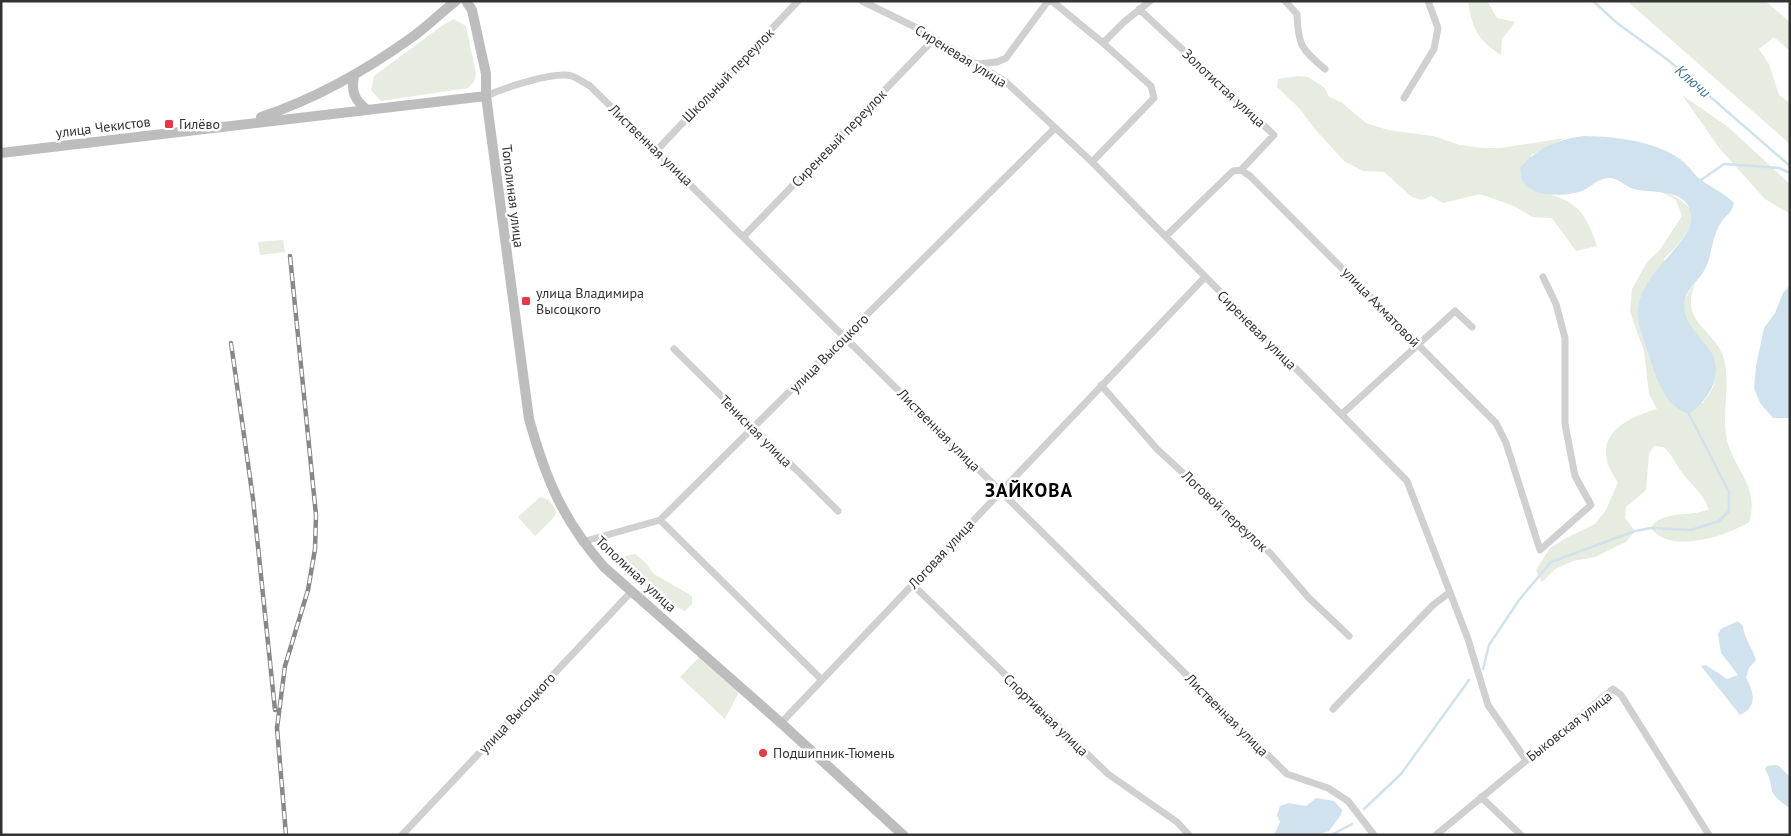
<svg xmlns="http://www.w3.org/2000/svg" width="1791" height="836" viewBox="0 0 1791 836" font-family="'PT Sans',sans-serif">
	<style>
		.green { fill: #e6ecdf }
		.water { fill: #cfe2ee }
		.lines { fill: none; stroke-linecap: round; stroke-linejoin: round }
		.stream { stroke: #cfe2ee; stroke-width: 2.5 }
		.street { stroke: #d0d0d0; stroke-width: 7 }
		.secondary { stroke: #bdbdbd; stroke-width: 10 }
		.rail-casing { stroke: #888; stroke-width: 4.5 }
		.rail { stroke: #fff; stroke-width: 2.5; stroke-dasharray: 8; stroke-linecap: butt }
		.poi-dot { fill: #e63946; stroke: #fff; stroke-width: 2 }
		.labels { text-anchor: middle; dominant-baseline: central; stroke-width: 5; stroke-linejoin: round; paint-order: stroke }
		.street-label { font-size: 14px; fill: #333; stroke: #fff }
		.poi-label { font-size: 14px; fill: #333; stroke: #fff; text-anchor: start }
		.water-label { font-size: 15px; font-style: italic; fill: #3f7597; stroke: #fff }
		.district-label { font-size: 19px; font-weight: bold; letter-spacing: 1px; fill: #000; stroke: #fff }
	</style>
	<rect width="100%" height="100%" fill="#fff"/>
	<path class="green" d="M1468 1H1487L1497 18 1515 22 1502 39 1501 55C1478 40 1472 29 1468 1Z
		M1627 1H1765L1790 22V51L1774 37 1759 49 1769 64 1779 95 1790 103V144Z
		M454 19 466 26 476 74 474 82 468 88 381 101 371 90 374 76 443 25Z
		M1298 76 1308 77 1325 88 1329 97 1341 102 1366 123 1388 130 1433 136 1460 145 1483 148H1501L1565 138 1531 155V190C1572 199 1584 205 1597 246L1576 251 1552 218 1532 217 1514 206 1480 194 1443 203 1431 196 1422 200 1412 197 1384 172 1363 171 1344 161 1314 128 1300 109 1277 87 1278 79Z
		M1682 95 1728 127 1790 184V214L1765 199 1720 149Z
		M1660 191C1710 206 1692 231 1664 259L1702 404C1706 398 1712 391 1714 384 1724 348 1684 336 1684 307 1684 298 1690 290 1695 283 1679 324 1715 328 1724 359 1731 385 1721 414 1727 440 1735 471 1760 488 1749 522 1727 536 1669 555 1651 528 1662 509 1692 518 1709 509 1703 493 1690 484 1680 470 1675 462 1671 454 1664 447L1654 446 1649 454 1646 490 1626 507 1625 518 1635 531 1626 542 1595 557 1573 561 1555 569 1542 582 1536 570 1550 548 1566 538 1595 524 1606 510 1618 482C1588 442 1618 420 1657 409L1649 394 1644 351 1630 312 1632 289 1647 262 1659 251 1682 216 1676 200Z
		M283 240 285 252 260 255 258 242Z
		M540 497 549 500 556 511 555 516 535 536 518 517Z
		M635 554 646 563 654 574 692 596V604L685 611 659 598 623 565 625 556Z
		M700 656 739 692 725 719 680 677Z"/>
	<path class="water" d="M1584 136C1617 137 1652 140 1680 159 1689 165 1694 175 1702 181 1713 188 1724 193 1734 203 1732 214 1725 215 1720 224 1712 237 1712 254 1706 267 1701 279 1688 287 1685 299 1680 319 1698 334 1709 349 1726 373 1709 400 1689 414 1667 406 1660 388 1653 368 1648 352 1640 333 1638 317 1635 273 1695 244 1691 215 1687 186 1651 195 1631 188 1622 184 1615 175 1603 179 1596 181 1590 187 1584 190 1568 197 1533 198 1523 182 1521 179 1521 172 1520 168 1536 148 1559 139 1584 136Z
		M1790 285V418H1773L1760 403 1754 388 1756 366 1764 328 1775 313 1783 293Z
		M1738 621 1743 626C1744 639 1753 648 1756 660L1749 668 1746 678C1754 691 1758 707 1740 715L1701 666 1706 665 1727 679 1738 675 1721 653 1718 634 1721 629Z
		M1774 765 1779 766 1790 777V808C1763 791 1777 789 1765 769L1767 766Z
		M1316 798 1334 801 1342 810 1341 815 1329 831 1317 835H1274L1280 822 1277 815 1280 806 1288 803 1306 806Z"/>
	<g class="lines">
		<path class="stream" d="M1593 1 1617 23 1668 60 1790 166
			M1701 180 1724 164 1779 168 1790 173
			M1483 669 1489 645 1519 600 1551 562 1635 531 1651 528 1691 530 1719 521 1729 511V492L1689 414
			M1364 809 1401 774 1469 680
			M1331 835 1352 824"/>
		<path class="street" d="M862 1 917 28 1006 82 1092 162 1407 481 1468 639 1488 705 1526 760
			M1052 1 1103 43 1151 86 1154 98 1092 162
			M1285 1 1297 14C1298 45 1301 49 1325 69
			M1139 9 1274 135 1241 170
			M1103 43 1124 22 1150 1
			M978 64 997 62 1006 58 1048 1
			M486 96C504 88 554 71 572 76 578 78 584 83 590 86L1287 774 1328 788 1348 801 1374 835
			M1404 98 1434 49 1438 28 1428 1
			M657 150 798 1
			M744 236 934 39
			M1166 236 1233 171 1241 170 1250 176 1496 423 1506 443 1540 550 1591 505 1575 476 1565 424V338L1556 304 1543 277
			M674 349 838 511
			M1101 385 1157 449 1271 554 1308 597 1349 636
			M1342 414 1455 311 1472 327
			M660 520 822 680
			M582 542 660 520 1055 128
			M912 584 1108 774 1177 822 1189 835
			M1333 709 1433 605 1450 592
			M781 723 1205 277
			M1481 797 1521 835
			M402 835 632 591
			M1436 835 1613 689 1621 695 1709 835"/>
		<path class="secondary" d="M466 1 472 10 486 74V96L529 419C546 479 562 519 604 567L781 723 903 835
			M354 76C351 91 354 99 366 109
			M261 117C315 99 365 71 411 38 427 27 440 13 456 1
			M1 153 486 96"/>
		<defs>
			<path id="rail" d="M231 343 253 499 275 710
				M286 835 277 728 285 666 308 590 315 549 316 515 290 256"/>
		</defs>
		<use href="#rail" class="rail-casing"/>
		<use href="#rail" class="rail"/>
	</g>
	<g class="poi-dot">
		<rect x="164" y="119" width="10" height="10" rx="2.5"/>
		<rect x="521" y="296" width="10" height="10" rx="2.5"/>
		<circle cx="763" cy="753" r="5"/>
	</g>
	<g class="labels">
		<g class="street-label">
			<text transform="translate(961 56) rotate(32)">Сиреневая улица</text>
			<text transform="translate(728 75) rotate(-46)">Школьный переулок</text>
			<text transform="translate(1224 88) rotate(43)">Золотистая улица</text>
			<text transform="translate(103 127) rotate(-7)">улица Чекистов</text>
			<text transform="translate(839 138) rotate(-46)">Сиреневый переулок</text>
			<text transform="translate(651 145) rotate(44)">Лиственная улица</text>
			<text transform="translate(513 196) rotate(83)">Тополиная улица</text>
			<text transform="translate(1381 307) rotate(46)">улица Ахматовой</text>
			<text transform="translate(1257 330) rotate(45)">Сиреневая улица</text>
			<text transform="translate(829 353) rotate(-45)">улица Высоцкого</text>
			<text transform="translate(939 430) rotate(45)">Лиственная улица</text>
			<text transform="translate(756 431) rotate(45)">Тенисная улица</text>
			<text transform="translate(1225 511) rotate(43)">Логовой переулок</text>
			<text transform="translate(941 554) rotate(-47)">Логовая улица</text>
			<text transform="translate(636 574) rotate(43)">Тополиная улица</text>
			<text transform="translate(517 713) rotate(-47)">улица Высоцкого</text>
			<text transform="translate(1046 715) rotate(44)">Спортивная улица</text>
			<text transform="translate(1227 715) rotate(45)">Лиственная улица</text>
			<text transform="translate(1569 726) rotate(-38)">Быковская улица</text>
		</g>
		<g class="poi-label">
			<text x="179" y="124">Гилёво</text>
			<text x="536" y="293">улица Владимира<tspan x="536" dy="16">Высоцкого</tspan></text>
			<text x="773" y="753">Подшипник-Тюмень</text>
		</g>
		<g class="water-label">
			<text transform="translate(1693 81) rotate(41)">Ключи</text>
		</g>
		<g class="district-label">
			<text x="1029" y="490">ЗАЙКОВА</text>
		</g>
	</g>
	<rect width="1791" height="836" fill="none" stroke="#333333" stroke-width="5"/>
</svg>
